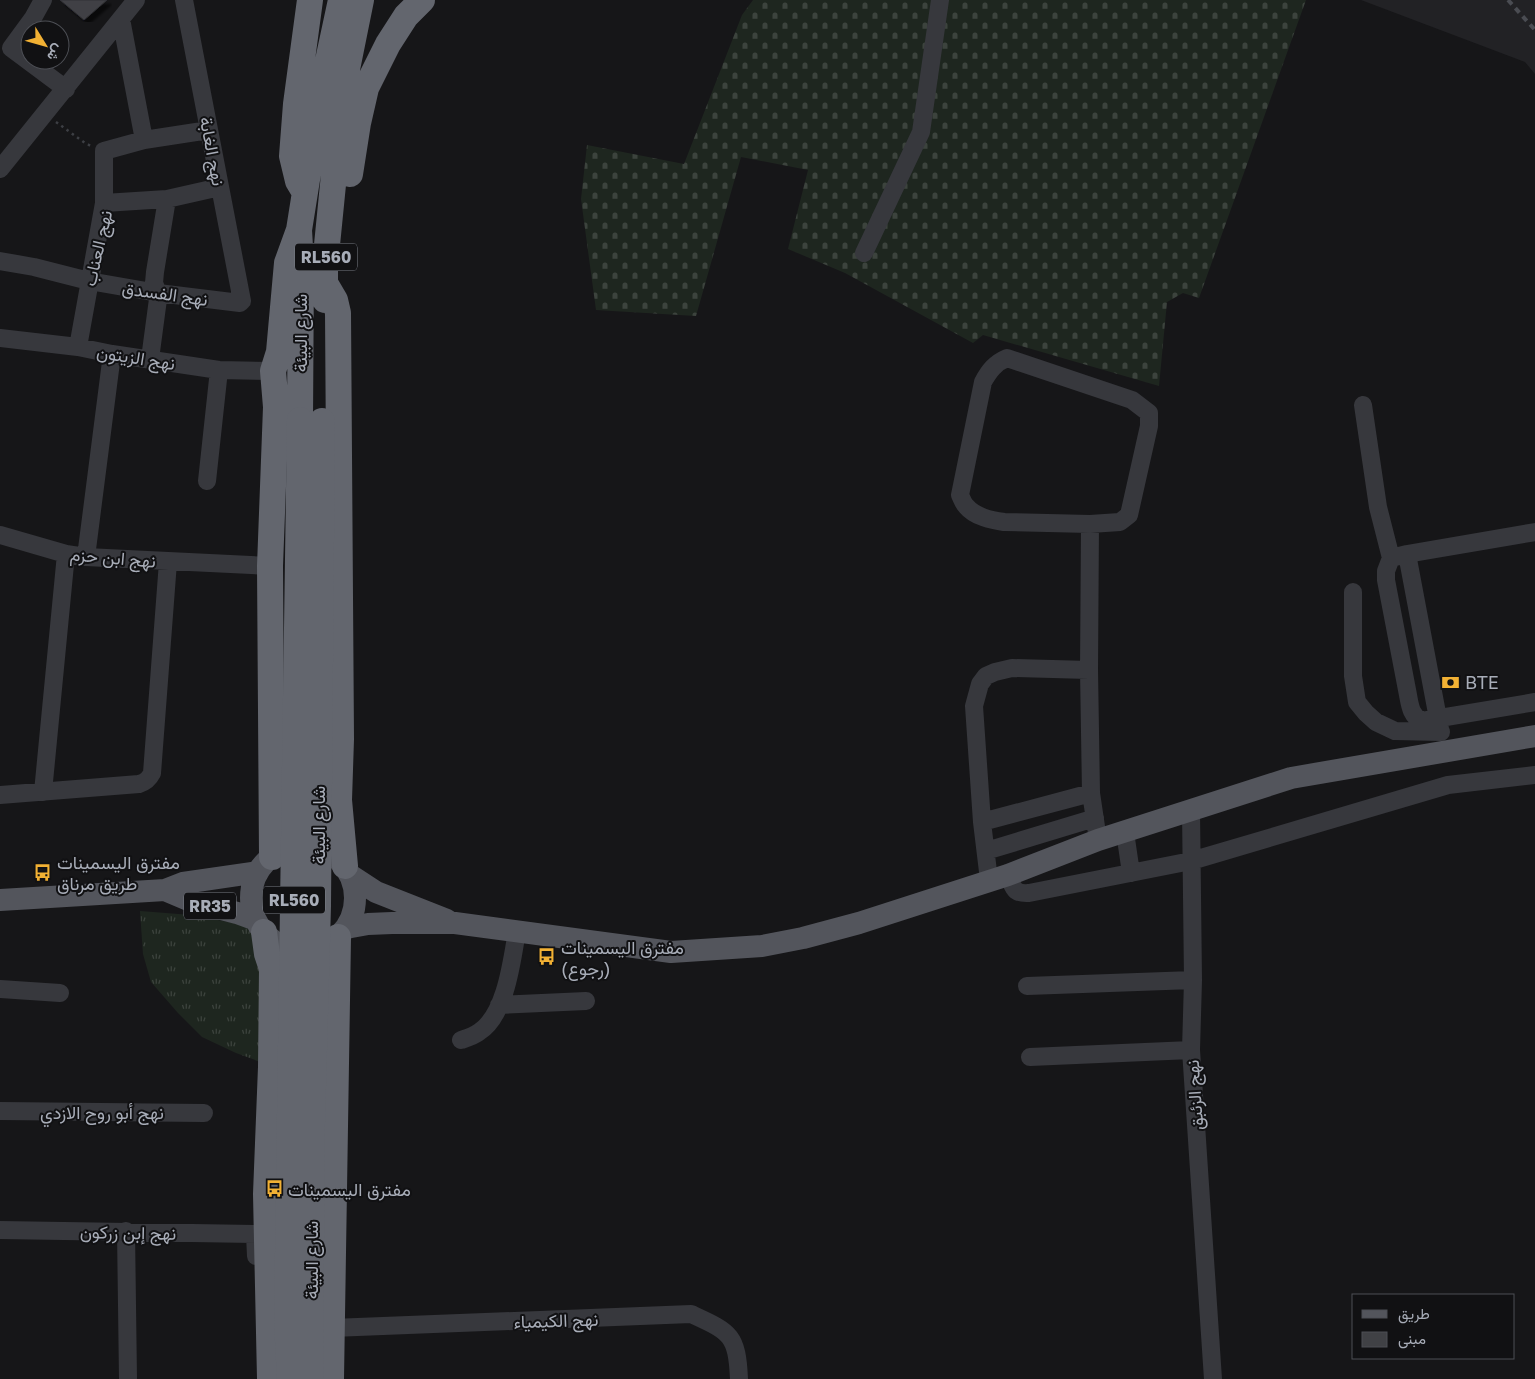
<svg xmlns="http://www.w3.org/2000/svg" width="1535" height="1379" viewBox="0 0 1535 1379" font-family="'Golos Text',Vazirmatn,sans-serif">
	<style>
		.built { fill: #222225 }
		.grass { fill: url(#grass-tufts) }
		.cemetery { fill: url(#cemetery-stones) }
		.building { fill: #404145; stroke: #303034; filter: url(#shadow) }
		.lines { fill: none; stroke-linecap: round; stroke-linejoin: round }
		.path { stroke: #3d3f44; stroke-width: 2.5; stroke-dasharray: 2.5 4; stroke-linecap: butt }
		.minor { stroke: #37383d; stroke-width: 18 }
		.major { stroke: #53555c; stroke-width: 22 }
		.highway { stroke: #63666e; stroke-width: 26 }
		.rail { stroke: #4a4c52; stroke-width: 4; stroke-dasharray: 6 5; stroke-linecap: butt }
		.highway-bridge { stroke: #63666e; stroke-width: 26 }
		.labels { text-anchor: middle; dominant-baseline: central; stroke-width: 4; stroke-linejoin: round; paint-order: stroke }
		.shield { fill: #111113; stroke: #7b7e86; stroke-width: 1 }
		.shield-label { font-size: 16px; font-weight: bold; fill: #a8adb8 }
		.street-label { font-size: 18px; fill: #a8adb8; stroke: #111113 }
		.poi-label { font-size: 18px; fill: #a8adb8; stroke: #111113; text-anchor: start }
	</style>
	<defs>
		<pattern id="grass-tufts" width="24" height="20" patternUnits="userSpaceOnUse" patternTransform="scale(1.25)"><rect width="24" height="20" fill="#1e261f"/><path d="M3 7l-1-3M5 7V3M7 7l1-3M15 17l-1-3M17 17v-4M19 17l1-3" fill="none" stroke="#3c433d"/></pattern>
		<pattern id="cemetery-stones" width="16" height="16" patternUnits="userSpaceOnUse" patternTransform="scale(1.25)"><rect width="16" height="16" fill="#1e261f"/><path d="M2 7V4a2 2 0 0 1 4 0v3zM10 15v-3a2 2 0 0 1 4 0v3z" fill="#3c433d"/></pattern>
		<filter id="shadow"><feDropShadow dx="4.5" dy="4.5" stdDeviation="1" flood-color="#0009"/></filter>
	</defs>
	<rect width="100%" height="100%" fill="#161618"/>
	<path class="built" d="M1361 0H1535V74L1525 62Z"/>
	<path class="grass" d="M140 911 191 915 244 925 263 942 274 1067 236 1053 202 1037 178 1013 151 982 143 954Z"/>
	<path class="cemetery" d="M753 0H1306L1199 298 1183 293 1167 302 1159 386 983 335 973 343 845 273 788 249 808 170 741 157 696 316 596 310 581 199 587 145 684 164 742 15Z"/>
	<path class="building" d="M60 0H107L84 20Z"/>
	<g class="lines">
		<path class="path" d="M56 122 85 143 91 146"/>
		<path class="minor" d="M43 0 33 18 11 48 66 89
			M144 140 209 130
			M0 169 136 0
			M104 203V151L144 140 121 19
			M864 253 921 132 940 0
			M0 261 34 267 89 281 158 293 240 303 242 301 184 0
			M0 338 78 347 112 354 219 370 273 371
			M78 347 104 203 167 199 220 187
			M1007 358 1132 400 1149 413V426L1129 515 1120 522 1090 524 1004 522C991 520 975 517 966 506 963 503 962 499 960 495L983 382C989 371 995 363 1007 358Z
			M150 359 158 299V293L154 283 155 272 167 199
			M1363 405 1378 507 1391 558
			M207 481 219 370
			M1090 524 1089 670 1091 793 1098 840
			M1535 532 1407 554 1391 558 1386 571V580L1408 695C1410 706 1411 716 1422 721L1535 702
			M0 535 66 554 86 557 270 566
			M1407 554 1440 729
			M86 557 112 354
			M1353 592V676L1357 702 1366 713 1376 722 1395 731 1441 732
			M43 792 66 554
			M0 795 139 784C146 782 149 779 152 773L168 562
			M1191 811 1193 980 1191 1050 1213 1379
			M982 822 1091 793
			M1125 832 1131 873
			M986 851 1095 818
			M1008 875C1014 888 1013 894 1029 893L1191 861 1448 785 1535 775
			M989 880 982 822 974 706 980 684 986 676 995 672 1012 668 1089 670
			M1027 986 1193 980
			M0 989 60 993
			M499 1005 586 1001
			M461 1040C467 1038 474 1036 479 1032 506 1015 512 960 517 931
			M1030 1057 1191 1050
			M0 1111 204 1113
			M0 1230 255 1234 256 1256
			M126 1231 128 1379
			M332 1328 691 1314C730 1332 737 1334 739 1379"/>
		<path class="major" d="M251 898a52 52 0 1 1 104 0a52 52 0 1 1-104 0Z
			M350 875 376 892 447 920
			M165 890 191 901 237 913 256 920
			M0 900 165 890 183 883 258 872
			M346 928 368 924 392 923H455L671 952 762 946 803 938 859 923 1008 875 1098 840 1291 778 1535 736"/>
		<path class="highway" d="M350 174 358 123 366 88 388 44 406 16 422 0
			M304 191 298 181 292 156 296 104 310 0
			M325 283 335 300 338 313 341 739 339 800 345 866
			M325 300V265L342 94 361 0
			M300 420 301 264 299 230 320 98 341 0
			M272 857 270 566 276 407 273 371 279 352 287 263 299 230
			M264 932 267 954 272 969 271 1067 266 1194 270 1379
			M331 1379 338 937"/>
		<path class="rail" d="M1508 0 1535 30"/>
		<path class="highway-bridge" d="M290 1379 287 1322 300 420
			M310 1379 312 1123 318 906 322 421"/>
	</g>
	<defs>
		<symbol id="bank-bare" viewBox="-9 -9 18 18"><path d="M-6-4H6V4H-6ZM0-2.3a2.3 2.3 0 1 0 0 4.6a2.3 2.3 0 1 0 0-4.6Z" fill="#f2b134" stroke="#111113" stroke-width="2.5" paint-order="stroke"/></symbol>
		<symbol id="bus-bare" viewBox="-9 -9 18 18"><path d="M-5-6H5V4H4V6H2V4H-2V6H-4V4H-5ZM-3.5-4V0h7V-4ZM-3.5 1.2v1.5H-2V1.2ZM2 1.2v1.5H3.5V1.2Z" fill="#f2b134" stroke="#111113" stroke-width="2.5" paint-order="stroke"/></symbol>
	</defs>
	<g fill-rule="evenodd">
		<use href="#bank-bare" x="1438" y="670" width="25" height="25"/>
		<use href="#bus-bare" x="30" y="860" width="25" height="25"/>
		<use href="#bus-bare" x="534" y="944" width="25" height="25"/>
		<use href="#bus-bare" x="262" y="1176" width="25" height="25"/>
	</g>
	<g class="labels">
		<g class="shield">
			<rect x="295" y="243.5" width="62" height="27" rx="4"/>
			<rect x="263" y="886.5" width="62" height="27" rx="4"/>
			<rect x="184" y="892.5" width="52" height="27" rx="4"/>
		</g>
		<g class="shield-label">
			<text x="326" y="257">RL560</text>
			<text x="294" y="900">RL560</text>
			<text x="210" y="906">RR35</text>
		</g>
		<g class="street-label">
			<text transform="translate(213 151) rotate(79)">نهج الغابة</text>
			<text transform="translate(97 248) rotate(-77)">نهج العناب</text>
			<text transform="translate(165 293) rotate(8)">نهج الفسدق</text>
			<text transform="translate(300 333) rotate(-90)">شارع البيئة</text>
			<text transform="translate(136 357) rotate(9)">نهج الزيتون</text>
			<text transform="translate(113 557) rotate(5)">نهج ابن حزم</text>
			<text transform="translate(318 825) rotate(-90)">شارع البيئة</text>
			<text transform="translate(1194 1095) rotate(-94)">نهج الزئبق</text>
			<text x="102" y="1112">نهج أبو روح الازدي</text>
			<text transform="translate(128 1232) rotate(1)">نهج إبن زركون</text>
			<text transform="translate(311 1260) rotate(-90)">شارع البيئة</text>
			<text transform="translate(556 1320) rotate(-2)">نهج الكيمياء</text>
		</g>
		<g class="poi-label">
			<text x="1465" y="682">BTE</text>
			<text x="57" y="862">مفترق اليسمينات<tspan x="57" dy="21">طريق مرناق</tspan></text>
			<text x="561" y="947">مفترق اليسمينات<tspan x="561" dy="21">(رجوع)</tspan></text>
			<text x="288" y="1189">مفترق اليسمينات</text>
		</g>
	</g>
	<rect x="1352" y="1294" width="162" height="65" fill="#111113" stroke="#4d4f55"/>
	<rect x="1362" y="1310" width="25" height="8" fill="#53555c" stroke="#4d4f55"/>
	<text x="1398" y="1319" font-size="15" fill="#a8adb8">طريق</text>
	<rect x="1362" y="1332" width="25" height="15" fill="#404145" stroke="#4d4f55"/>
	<text x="1398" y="1344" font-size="15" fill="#a8adb8">مبنى</text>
	<g transform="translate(45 45) rotate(127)"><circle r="24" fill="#111113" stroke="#4d4f55"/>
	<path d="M0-4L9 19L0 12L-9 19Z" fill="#f2b134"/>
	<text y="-8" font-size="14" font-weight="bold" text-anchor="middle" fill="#a8adb8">ش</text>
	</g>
</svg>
